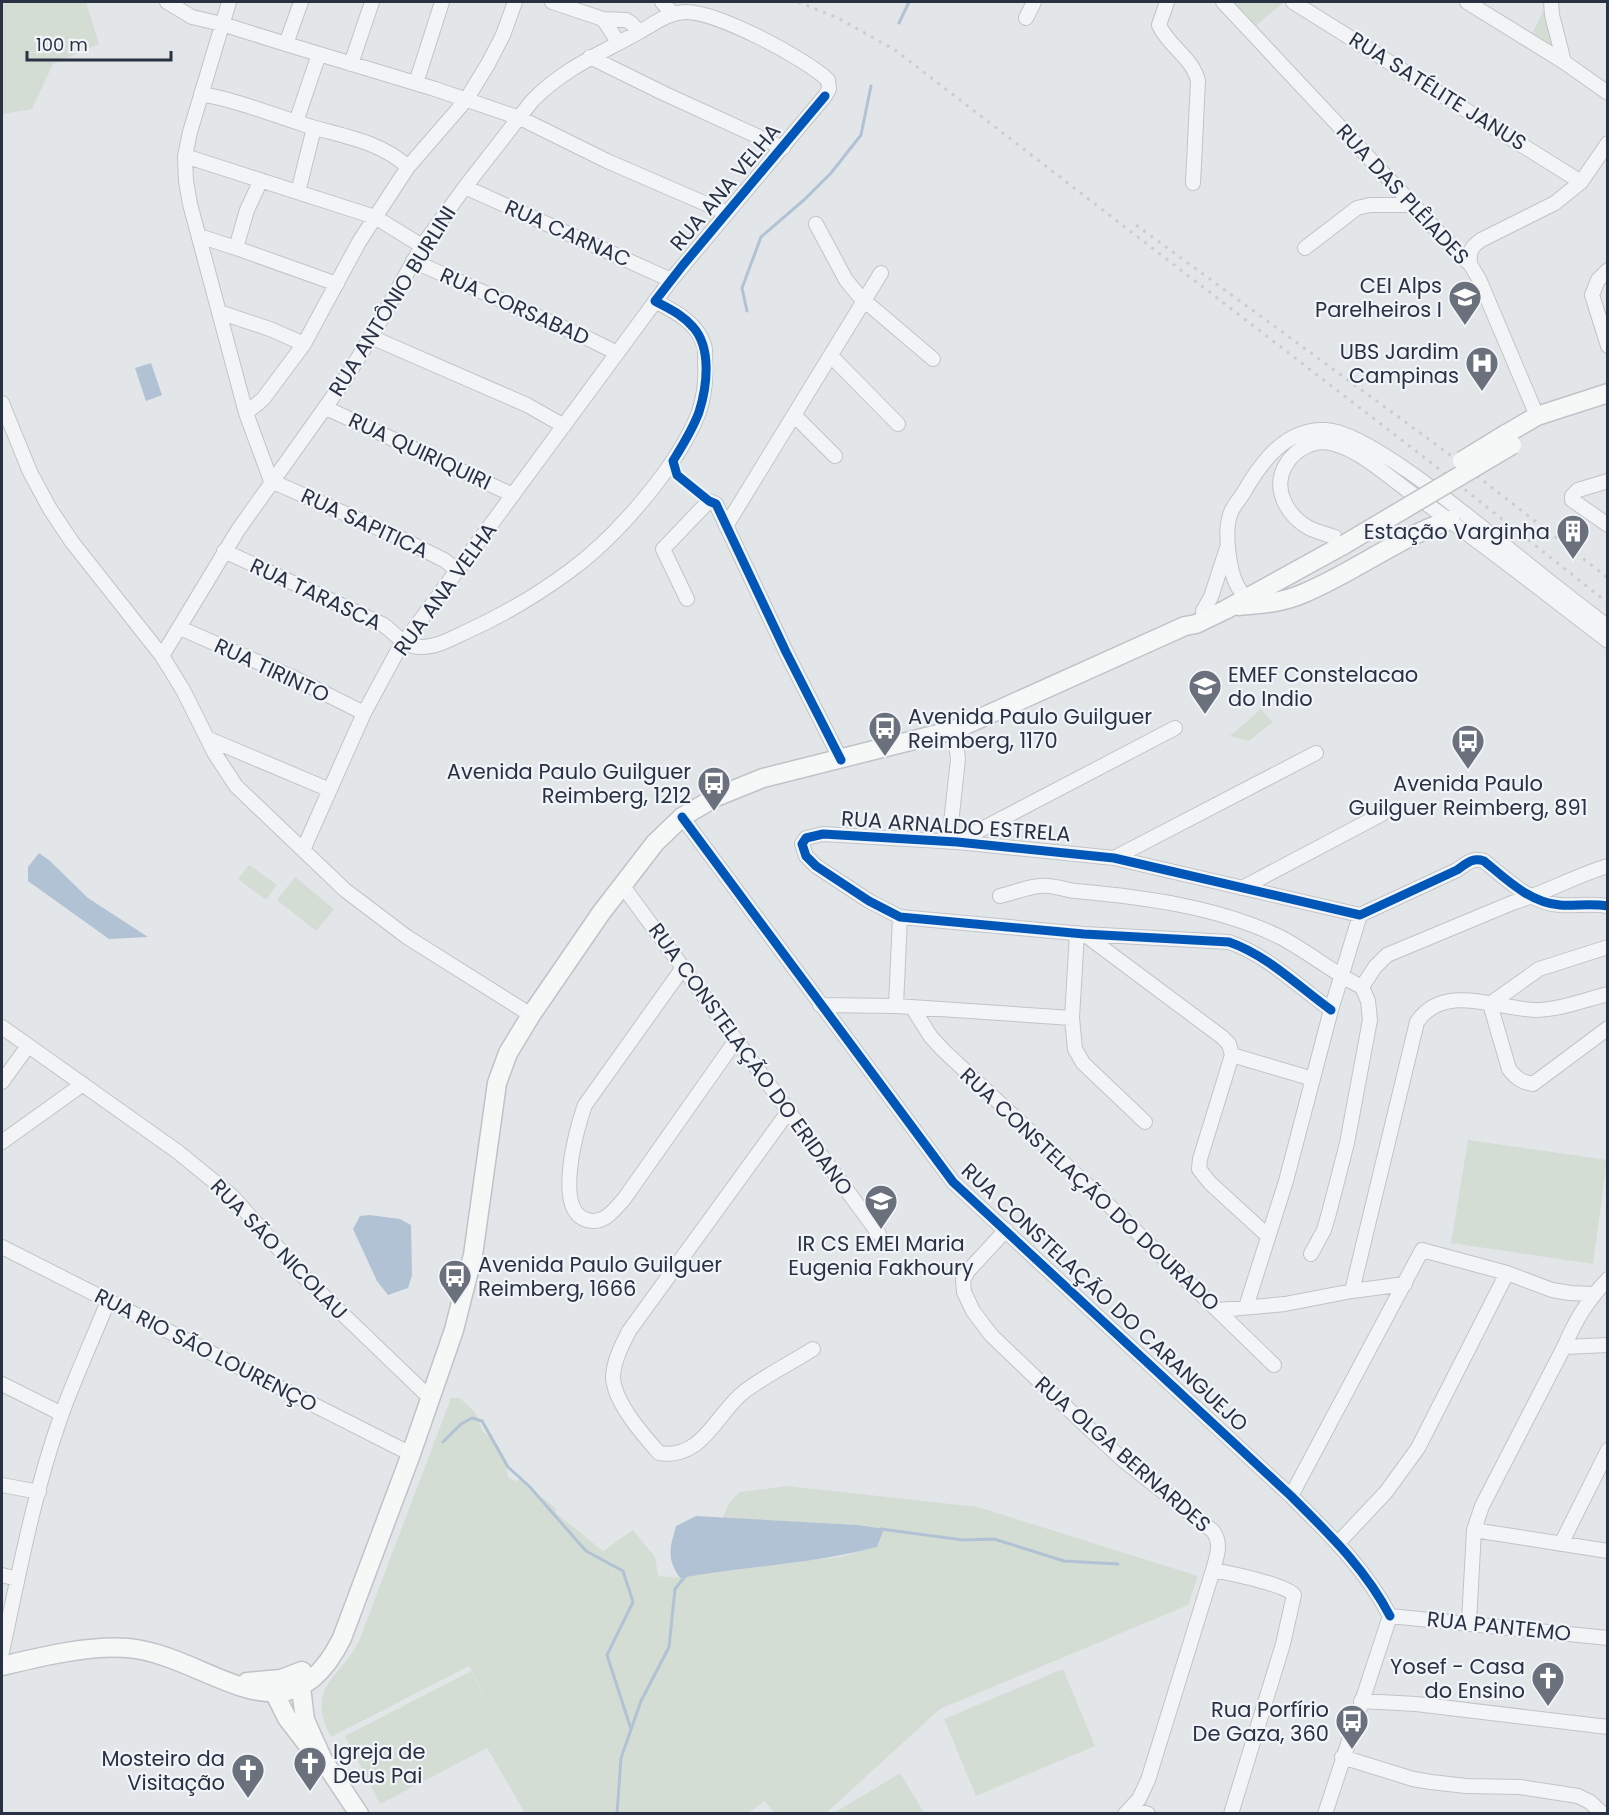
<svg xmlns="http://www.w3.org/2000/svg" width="1609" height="1815" viewBox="0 0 1609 1815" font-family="Poppins,sans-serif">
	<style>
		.green { fill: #d4ddd4 }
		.water { fill: #b1c2d5 }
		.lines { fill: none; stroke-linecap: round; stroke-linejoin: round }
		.stream { stroke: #b1c2d5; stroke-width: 3 }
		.minor-casing { stroke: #c1c4c7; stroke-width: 16 }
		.major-casing { stroke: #bfc3c7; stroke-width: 21 }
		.minor { stroke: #f3f4f5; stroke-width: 14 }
		.major { stroke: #f6f7f7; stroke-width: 18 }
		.rail { stroke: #cccdd0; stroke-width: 3; stroke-dasharray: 3 6; stroke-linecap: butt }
		.major-bridge-casing { stroke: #bfc3c7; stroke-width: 21; stroke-linecap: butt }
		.major-bridge { stroke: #f6f7f7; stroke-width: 18 }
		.cycleway-casing { stroke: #f1f4f8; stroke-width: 13 }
		.cycleway { stroke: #0057b8; stroke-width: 9 }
		.labels { text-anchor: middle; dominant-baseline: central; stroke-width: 4.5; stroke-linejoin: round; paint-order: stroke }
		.street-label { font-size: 21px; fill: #293243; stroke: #f1f4f8 }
		.poi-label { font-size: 21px; fill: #293243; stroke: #f1f4f8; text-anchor: end }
	</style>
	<rect width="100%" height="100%" fill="#e3e6e9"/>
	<path class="green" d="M2 2H86L99 44 53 64 32 109 2 114Z
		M1233 2H1284L1256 26Z
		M1544 10 1557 44 1554 47 1532 33Z
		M1261 709 1273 722 1249 741 1230 736Z
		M249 865 277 885 266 900 238 879Z
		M295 877 334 909 316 931 277 900Z
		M1468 1140 1607 1160 1593 1264 1451 1243Z
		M451 1398H460C466 1404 474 1410 478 1417 480 1422 480 1427 483 1432 493 1437 504 1453 506 1464 507 1468 506 1473 509 1478L516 1481 520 1479 535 1495 545 1499 556 1509V1513L603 1551 633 1530 655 1557 658 1576 680 1578 727 1569 840 1557 877 1547 884 1529 858 1525 723 1518 729 1503 739 1492 787 1486 978 1507 1198 1576 1188 1605 940 1709 826 1813H774L765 1801 748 1813H525L487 1748 380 1804 345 1736 471 1671 506 1738 469 1666 331 1737C305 1687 338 1681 359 1641Z
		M1063 1669 1095 1746 976 1796 944 1719Z
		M900 1773 924 1813H834Z"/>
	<path class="water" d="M151 363 162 395 146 401 135 368Z
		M39 853 50 861 88 898 148 937 109 939 28 881V867Z
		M370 1215 400 1219 411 1225 412 1275 408 1288 388 1295 377 1281 353 1229 360 1216Z
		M696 1516 858 1525 884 1529 877 1547C813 1564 746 1566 680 1578 666 1558 670 1548 676 1526Z"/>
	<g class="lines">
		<path class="stream" d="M899 23 909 2
			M747 311 742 288 761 237 805 199 831 173 861 135 871 86
			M443 1442 461 1424 472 1418 482 1421 508 1467 529 1486 586 1551 623 1571 633 1602 607 1655 631 1729
			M881 1529 963 1540 994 1539 1064 1561 1118 1564
			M617 1814 621 1758 641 1701 669 1647 675 1589 686 1575"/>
		<defs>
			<path id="minor" d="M167 2 192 17 222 24 286 44 301 2
				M229 2 190 132 185 156 186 181 190 204 246 413 263 399 304 344 359 242 408 167 466 100 488 64 503 35 515 2
				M552 2 603 19 626 20 631 23 639 32
				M662 2 673 14
				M1167 2 1159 25C1168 46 1193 58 1198 81L1193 183
				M1223 2 1445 239 1470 264 1479 279 1537 416
				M1293 2 1581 182
				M1467 2 1564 62 1608 93
				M1551 2 1552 15 1564 62
				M1026 18 1034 2
				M603 19 618 42
				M286 44 435 89 520 118 607 161 727 213
				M590 57 663 93 783 148
				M351 64 372 2
				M416 83 442 2
				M201 94C236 100 268 113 302 124 339 136 379 140 408 167
				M296 122 319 54
				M185 156 375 217 422 246
				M465 187 671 280
				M298 192 314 128
				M816 224 846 280 860 297 933 359
				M199 236 236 248 247 210 261 180
				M236 248 337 284
				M1305 248 1357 208 1370 205H1413
				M413 261 591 340 617 353
				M1470 264C1469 251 1471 247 1481 240L1555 203 1581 182 1608 143
				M1608 270 1598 280 1592 295 1608 346
				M219 312 270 329 304 344
				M371 337 527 405 564 426
				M831 356 898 424
				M2 403 30 472 50 509 72 542 162 656 183 690 215 754 236 786 345 890 407 937 531 1015
				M326 408 513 495
				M246 413 271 481 396 536 444 560 457 570
				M794 415 835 456
				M1608 481 1578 490 1572 496V500L1608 525
				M726 526 881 273
				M1335 537C1326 534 1317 532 1309 528 1286 515 1271 487 1287 463 1295 450 1314 439 1330 443 1358 449 1384 473 1407 490 1476 538 1541 590 1608 641
				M224 551 382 624C395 632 402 646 419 647 437 648 454 637 470 630 505 614 540 593 571 570 616 537 679 465 699 412 704 397 706 379 705 363 705 358 706 350 704 345 697 322 674 311 655 301
				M1240 590C1229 575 1224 533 1230 515 1232 507 1240 499 1244 492 1262 461 1286 428 1326 430 1372 432 1489 534 1529 565 1555 586 1581 606 1608 627
				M687 599 663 549 709 501 716 504 786 652 841 760
				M1203 611 1211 597 1227 548
				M180 628 290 676 364 713
				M162 656 238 530 344 381 371 337 422 246 465 187 532 101C563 69 601 53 639 32 654 24 667 13 685 12 716 11 805 58 828 80L829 89 825 96 671 280 397 652 364 713 303 850
				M209 739 330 790
				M682 817 953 1182 1291 1496C1328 1533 1365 1568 1390 1616
				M949 842 958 759 954 730
				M957 842 1175 728
				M1114 858 1316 753
				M622 885 879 1234
				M1242 888 1382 814
				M1000 896C1013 893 1027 887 1040 886 1052 884 1064 890 1076 891 1143 897 1219 907 1280 937 1309 952 1333 973 1362 987
				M1077 933 1072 1018 1075 1049 1083 1063 1145 1122
				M1084 934 1222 1037 1229 1044 1232 1055 1200 1159 1199 1169 1210 1183 1268 1236
				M682 969 585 1105C577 1127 553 1211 587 1220 604 1225 614 1210 624 1199L736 1040
				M1362 987 1375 967 1387 955 1512 903C1545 893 1575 876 1608 866
				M1490 1004 1509 1069C1516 1078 1521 1082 1533 1084L1608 1028
				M1490 1004 1539 969 1608 947
				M820 1005 896 1006 1072 1018
				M896 1006 900 917
				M912 1007 931 1037 943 1050 1116 1212 1274 1365
				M1331 1010C1299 987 1267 955 1229 942L1084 934 900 917 869 901 816 866 806 856 802 844 806 838 823 834 957 842 1114 858 1360 915 1457 870C1466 864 1472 857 1484 861 1506 879 1530 903 1560 905 1576 906 1591 903 1608 906
				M2 1027 178 1152 233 1197 302 1275 431 1399
				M1232 1055 1313 1079
				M2 1082 28 1046
				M788 1112 629 1331C622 1345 614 1360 613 1376 613 1401 643 1435 659 1453 703 1460 716 1413 745 1391 766 1375 791 1363 813 1349
				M2 1142 83 1084
				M1006 1230 968 1271 963 1280 964 1292 973 1311 991 1335 1083 1423 1123 1460 1213 1531C1222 1544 1217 1555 1213 1570L1148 1780 1139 1799 1125 1814
				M2 1247 411 1454
				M1311 1254 1324 1230 1329 1213 1347 1143 1370 1020 1368 1001 1362 987
				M1352 1291 1417 1022C1444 982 1496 1009 1535 1010 1559 1010 1584 1000 1608 994
				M1246 1307 1286 1181 1331 1010 1360 915
				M1219 1310 1285 1304 1352 1291 1405 1284
				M1564 1347 1608 1345
				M2 1384 62 1414
				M2 1485 39 1492
				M1291 1496 1422 1250 1507 1273 1552 1290 1570 1293 1593 1294
				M1474 1530 1608 1551
				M1338 1543 1386 1492 1418 1448 1507 1273
				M1561 1544 1608 1450
				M1213 1570C1228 1573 1289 1585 1294 1595L1283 1644 1231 1814
				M2 1575 17 1579
				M1390 1616 1608 1638
				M1469 1622 1474 1530 1482 1506 1564 1347C1576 1319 1587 1301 1608 1279
				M2 1652C19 1573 34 1492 61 1416 75 1377 93 1339 108 1301
				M1361 1701 1416 1704 1608 1727
				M1342 1757 1413 1779 1431 1782 1466 1786 1520 1787 1578 1796 1590 1802 1603 1814
				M1132 1809 1148 1814
				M1325 1814 1390 1616"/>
			<path id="major" d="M1506 434 1537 416 1608 393
				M1239 606C1260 604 1281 603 1302 594 1353 573 1397 538 1450 520
				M2 1666C40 1657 88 1645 128 1648 211 1656 287 1750 342 1638L411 1454 454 1330 473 1255 497 1083 508 1053 531 1015 601 913 655 843 682 817 716 797 763 778 954 730 1185 626 1196 624 1225 610 1345 544
				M291 1676 301 1687 305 1720 323 1760 359 1814
				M247 1682 281 1679 302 1671
				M279 1684 275 1694 287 1718 307 1744"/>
		</defs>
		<use href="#minor" class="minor-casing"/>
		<use href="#major" class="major-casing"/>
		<use href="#minor" class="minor"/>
		<use href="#major" class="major"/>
		<path class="rail" d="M798 2 838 18 895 50 1425 458 1608 603
			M1136 225 1449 454 1608 578"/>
		<defs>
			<path id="major-bridge" d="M1462 461 1506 434
				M1345 544 1512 445"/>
		</defs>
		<use href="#major-bridge" class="major-bridge-casing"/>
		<use href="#major-bridge" class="major-bridge"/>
		<defs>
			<path id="cycleway" d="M825 96 683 265 655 301C669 309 682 314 693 327 712 348 707 387 699 412 693 429 682 446 673 461L677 475 709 501 716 504 786 652 841 760
				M682 817 953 1182 1291 1496C1328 1533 1365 1568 1390 1616
				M1331 1010C1299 987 1267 955 1229 942L1084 934 900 917 869 901 816 866 806 856 802 844 806 838 823 834 957 842 1114 858 1360 915 1457 870C1466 864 1472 857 1484 861 1506 879 1530 903 1560 905 1576 906 1591 903 1608 906"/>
		</defs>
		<use href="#cycleway" class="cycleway-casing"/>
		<use href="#cycleway" class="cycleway"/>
	</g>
	<defs>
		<symbol id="school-pin" viewBox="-11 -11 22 30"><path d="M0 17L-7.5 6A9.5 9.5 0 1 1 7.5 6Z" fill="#6a717d" stroke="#f1f4f8"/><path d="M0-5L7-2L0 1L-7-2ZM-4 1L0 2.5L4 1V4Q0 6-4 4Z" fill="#fff"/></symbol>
		<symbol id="hospital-pin" viewBox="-11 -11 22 30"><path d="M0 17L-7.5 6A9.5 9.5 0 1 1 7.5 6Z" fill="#6a717d" stroke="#f1f4f8"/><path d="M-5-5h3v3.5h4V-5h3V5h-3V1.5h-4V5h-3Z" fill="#fff"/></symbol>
		<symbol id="building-pin" viewBox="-11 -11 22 30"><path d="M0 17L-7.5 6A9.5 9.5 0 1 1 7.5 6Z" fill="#6a717d" stroke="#f1f4f8"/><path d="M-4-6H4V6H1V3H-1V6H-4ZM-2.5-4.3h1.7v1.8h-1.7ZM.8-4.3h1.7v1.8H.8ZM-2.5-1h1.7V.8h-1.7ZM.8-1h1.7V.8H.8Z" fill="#fff"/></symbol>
		<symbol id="bus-pin" viewBox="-11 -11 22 30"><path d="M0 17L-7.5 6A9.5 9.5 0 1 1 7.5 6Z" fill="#6a717d" stroke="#f1f4f8"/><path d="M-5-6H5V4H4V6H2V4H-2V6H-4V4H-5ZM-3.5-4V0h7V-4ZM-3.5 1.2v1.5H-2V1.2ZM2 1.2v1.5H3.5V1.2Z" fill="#fff"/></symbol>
		<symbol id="church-pin" viewBox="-11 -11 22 30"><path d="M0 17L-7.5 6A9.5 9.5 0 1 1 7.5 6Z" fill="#6a717d" stroke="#f1f4f8"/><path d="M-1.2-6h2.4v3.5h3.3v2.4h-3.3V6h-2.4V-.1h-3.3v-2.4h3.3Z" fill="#fff"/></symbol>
	</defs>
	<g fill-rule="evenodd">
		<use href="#school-pin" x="1446" y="278" width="38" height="52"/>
		<use href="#hospital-pin" x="1463" y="344" width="38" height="52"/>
		<use href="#building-pin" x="1554" y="512" width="38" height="52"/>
		<use href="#school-pin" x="1186" y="667" width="38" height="52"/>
		<use href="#bus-pin" x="866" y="709" width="38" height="52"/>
		<use href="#bus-pin" x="1449" y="722" width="38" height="52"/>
		<use href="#bus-pin" x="695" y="764" width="38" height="52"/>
		<use href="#school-pin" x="862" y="1182" width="38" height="52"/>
		<use href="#bus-pin" x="436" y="1257" width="38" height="52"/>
		<use href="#church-pin" x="1529" y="1659" width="38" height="52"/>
		<use href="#bus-pin" x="1333" y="1702" width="38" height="52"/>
		<use href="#church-pin" x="291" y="1744" width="38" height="52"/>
		<use href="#church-pin" x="229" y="1751" width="38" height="52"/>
	</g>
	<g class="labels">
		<g class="street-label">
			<text transform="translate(1438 91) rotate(32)">RUA SATÉLITE JANUS</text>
			<text transform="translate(725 187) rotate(-50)">RUA ANA VELHA</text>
			<text transform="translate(1403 194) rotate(47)">RUA DAS PLÊIADES</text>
			<text transform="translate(568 233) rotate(24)">RUA CARNAC</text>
			<text transform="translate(392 301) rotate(-58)">RUA ANTÔNIO BURLINI</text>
			<text transform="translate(515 306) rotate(24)">RUA CORSABAD</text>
			<text transform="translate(420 451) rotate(25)">RUA QUIRIQUIRI</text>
			<text transform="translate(365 523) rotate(25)">RUA SAPITICA</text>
			<text transform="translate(445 589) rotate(-54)">RUA ANA VELHA</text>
			<text transform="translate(316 594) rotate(25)">RUA TARASCA</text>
			<text transform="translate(272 670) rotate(25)">RUA TIRINTO</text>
			<text transform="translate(956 826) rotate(4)">RUA ARNALDO ESTRELA</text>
			<text transform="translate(751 1059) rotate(54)">RUA CONSTELAÇÃO DO ERIDANO</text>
			<text transform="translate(1090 1189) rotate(43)">RUA CONSTELAÇÃO DO DOURADO</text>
			<text transform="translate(279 1249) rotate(46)">RUA SÃO NICOLAU</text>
			<text transform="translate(1105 1297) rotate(43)">RUA CONSTELAÇÃO DO CARANGUEJO</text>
			<text transform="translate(206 1350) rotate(27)">RUA RIO SÃO LOURENÇO</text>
			<text transform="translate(1123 1454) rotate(41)">RUA OLGA BERNARDES</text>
			<text transform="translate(1499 1626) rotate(6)">RUA PANTEMO</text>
		</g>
		<g class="poi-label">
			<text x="1442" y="285">CEI Alps<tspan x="1442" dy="24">Parelheiros I</tspan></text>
			<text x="1459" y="351">UBS Jardim<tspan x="1459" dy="24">Campinas</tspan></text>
			<text x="1550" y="531">Estação Varginha</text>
			<text x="1228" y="674" text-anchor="start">EMEF Constelacao<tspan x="1228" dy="24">do Indio</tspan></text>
			<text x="908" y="716" text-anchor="start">Avenida Paulo Guilguer<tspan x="908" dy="24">Reimberg, 1170</tspan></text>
			<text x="691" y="771">Avenida Paulo Guilguer<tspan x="691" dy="24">Reimberg, 1212</tspan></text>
			<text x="1468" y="783" text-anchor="middle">Avenida Paulo<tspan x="1468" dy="24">Guilguer Reimberg, 891</tspan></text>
			<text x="881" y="1243" text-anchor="middle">IR CS EMEI Maria<tspan x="881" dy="24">Eugenia Fakhoury</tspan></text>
			<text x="478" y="1264" text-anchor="start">Avenida Paulo Guilguer<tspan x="478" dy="24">Reimberg, 1666</tspan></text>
			<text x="1525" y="1666">Yosef - Casa<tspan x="1525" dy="24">do Ensino</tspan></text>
			<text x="1329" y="1709">Rua Porfírio<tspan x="1329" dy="24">De Gaza, 360</tspan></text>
			<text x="333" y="1751" text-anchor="start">Igreja de<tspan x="333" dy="24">Deus Pai</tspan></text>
			<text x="225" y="1758">Mosteiro da<tspan x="225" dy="24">Visitação</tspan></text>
		</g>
	</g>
	<rect width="1609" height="1815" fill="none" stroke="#293243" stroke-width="6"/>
	<path d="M27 51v9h144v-9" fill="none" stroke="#293243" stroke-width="3"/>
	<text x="36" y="51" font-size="18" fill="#293243" stroke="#f1f4f8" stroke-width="4.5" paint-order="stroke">100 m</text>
</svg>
